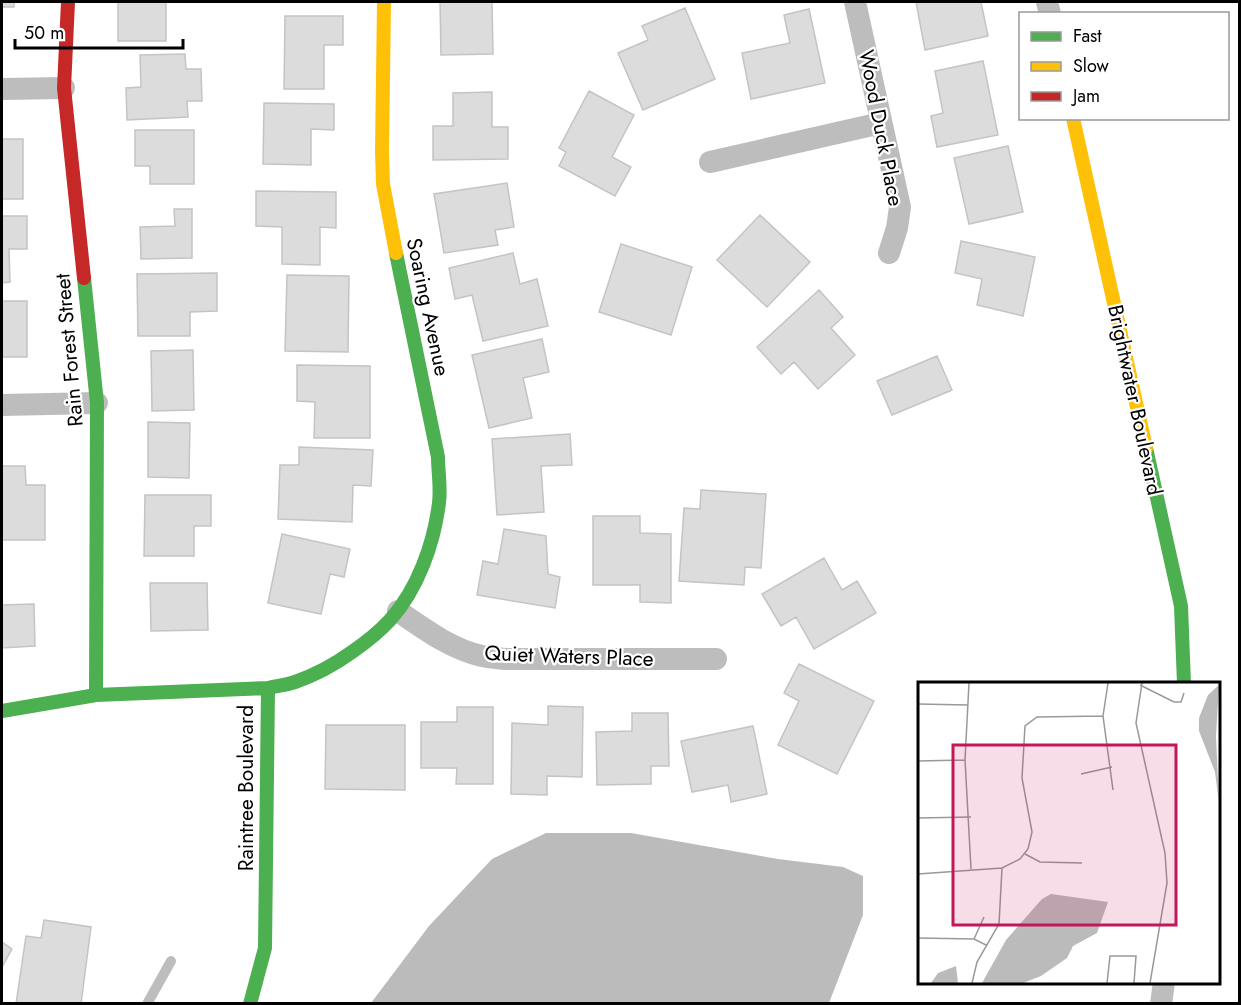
<svg xmlns="http://www.w3.org/2000/svg" width="1241" height="1005" viewBox="0 0 1241 1005" font-family="Jost,sans-serif">
	<style>
		.water { fill: #bbb }
		.building { fill: #dcdcdc; stroke: #c4c4c4; stroke-width: 1.5 }
		.lines { fill: none; stroke-linecap: round; stroke-linejoin: round }
		.lane { stroke: #bdbdbd; stroke-width: 10 }
		.street { stroke: #bdbdbd; stroke-width: 22 }
		.fast { stroke: #4caf50; stroke-width: 14 }
		.slow { stroke: #ffc107; stroke-width: 14 }
		.jam { stroke: #c62828; stroke-width: 14 }
		.labels { text-anchor: middle; dominant-baseline: central; stroke-width: 4.5; stroke-linejoin: round; paint-order: stroke }
		.street-label { font-size: 21px; fill: #000; stroke: #fff }
		.inset-road { fill: none; stroke: #999; stroke-width: 1.5 }
		.view { fill: #c2185b; fill-opacity: 0.15; stroke: #c2185b; stroke-width: 3 }
		.inset-edge { fill: none; stroke: #000; stroke-width: 3 }
	</style>
	<rect width="100%" height="100%" fill="#fff"/>
	<path class="water" d="M546 833H631L778 859 843 867 863 876V915L829 1003H371L429 926 492 859Z"/>
	<path class="building" d="M2 2H14V7H2Z
		M118 2H166V41H118Z
		M440 2H492L493 54 441 55Z
		M916 2H981L988 36 925 50Z
		M685 8 715 79 643 110 618 53 648 40 642 26Z
		M809 9 825 83 751 99 742 53 790 43 784 15Z
		M285 16H343V45H324V89H284Z
		M185 54 186 69H201L202 101H187L188 117 127 120 126 88 141 87 140 55Z
		M983 61 998 135 937 147 931 116 943 113 935 71Z
		M589 91 634 115 612 157 631 167 615 196 559 166 566 152 559 148Z
		M492 92V127H508V159L433 160V126H453V93Z
		M264 103 334 104V130L311 129V165L263 164Z
		M135 130H194V184H150V166H135Z
		M2 139H23V199H2Z
		M1008 146 1023 212 969 224 954 158Z
		M507 183 514 227 495 230 498 245 444 253 434 194Z
		M256 191 336 192V228L320 227V265L282 264V227L256 226Z
		M174 209H192V258L141 259 140 227 175 226Z
		M760 215 810 262 767 307 717 260Z
		M2 216H27V249H9L10 282 2 283Z
		M961 241 1035 257 1023 316 977 305 982 279 955 273Z
		M621 244 692 267 671 335 599 312Z
		M513 253 520 284 537 279 548 326 483 341 472 295 455 299 449 268Z
		M217 273V311L190 312V336H138L137 274Z
		M287 275 349 276 348 352 285 351Z
		M819 290 843 317 831 328 855 355 818 389 794 362 781 374 757 347Z
		M2 301H27V357H2Z
		M542 339 549 372 523 378 532 418 489 428 472 355Z
		M193 350 194 410 152 411 151 351Z
		M937 356 952 390 892 415 877 381Z
		M297 365 370 366V438H314L315 402 297 401Z
		M148 422 190 423 189 478 148 477Z
		M570 434 572 465 541 466 544 512 497 515 492 439Z
		M299 447 373 450 371 486 353 485 352 522 278 519 280 465H299Z
		M2 466H25L26 485H45V540H2Z
		M701 490 766 494 761 568 745 567 744 585 679 581 684 508 700 509Z
		M145 495H211V526H194V556H144Z
		M593 516H640V533L671 534V603L640 602V585H593Z
		M504 529 546 536 548 574 560 577 555 608 477 595 483 561 498 564Z
		M282 534 350 549 344 577 330 574 321 614 268 603Z
		M824 558 842 590 857 581 876 613 814 649 796 617 781 626 762 594Z
		M150 583H207L208 630 151 631Z
		M34 604 35 646 2 648V605Z
		M799 664 874 701 837 774 778 745 799 701 784 693Z
		M548 706 583 707 582 777 547 776V795L511 794 512 723 548 725Z
		M457 707H493V784H456L457 768H421V722H457Z
		M632 713H668L669 766H651V784L597 785 596 732 632 731Z
		M326 725H405V790L325 789Z
		M753 726 767 794 731 802 728 785 692 792 681 741Z
		M44 920 91 927 81 1004H16L26 936 41 938Z
		M2 942 12 949 2 967Z"/>
	<g class="lines">
		<path class="lane" d="M147 1004 171 961"/>
		<path class="street" d="M855 2 900 207 897 228 889 253
			M1047 2 1050 14
			M2 89 64 88
			M710 162 881 123
			M2 405 97 403
			M398 611C424 629 451 649 482 656 489 658 498 658 506 659H716
			M1161 1004 1164 982"/>
		<path class="fast" d="M84 278 97 403 96 695
			M1146 448 1181 606 1184 684
			M2 711 96 695 268 688C277 686 286 685 295 682 315 675 334 665 352 652 365 643 379 632 390 620 418 589 434 543 439 503 441 487 438 472 438 457L396 253
			M250 1004 265 948 268 688"/>
		<path class="slow" d="M384 2 382 151 383 184 396 253
			M1073 118 1146 448"/>
		<path class="jam" d="M68 2 64 88 84 278"/>
	</g>
	<g class="labels">
		<g class="street-label">
			<text transform="translate(881 128) rotate(79)">Wood Duck Place</text>
			<text transform="translate(428 307) rotate(78)">Soaring Avenue</text>
			<text transform="translate(69 350) rotate(-95)">Rain Forest Street</text>
			<text transform="translate(1135 400) rotate(78)">Brightwater Boulevard</text>
			<text transform="translate(569 656) rotate(2)">Quiet Waters Place</text>
			<text transform="translate(246 788) rotate(-90)">Raintree Boulevard</text>
		</g>
	</g>
	<g transform="translate(918 682)">
		<rect width="302" height="302" fill="#fff"/>
		<path d="M301 3 298 54 301 121 297 90 281 49V36L290 13ZM133 212 190 220 179 251 155 264 149 276 123 294 105 301H64L88 258 124 217ZM38 284 40 301H13L20 291Z" fill="#bbb"/>
		<path class="inset-road" d="M51 1 47 78 53 187M190 1 185 34 195 108M224 1 218 41 247 171 249 201 232 301M222 3 256 20H263L266 11M0 22 50 23M0 79 47 78M163 92 194 85M0 136 53 135M107 172 122 180 164 181M0 192 84 186 102 177 110 167 114 150 104 96 107 44 119 35 185 34M0 256 56 257 68 263M56 257 66 235M54 301 59 280 81 242 84 186M189 301 192 274H218L216 301"/>
		<path class="view" d="M35 63H258V243H35Z"/>
		<rect width="302" height="302" class="inset-edge"/>
	</g>
	<rect width="1241" height="1005" fill="none" stroke="#000000" stroke-width="6"/>
	<rect x="1019" y="12" width="210" height="108" fill="#ffffff" stroke="#999999" stroke-width="1.5"/>
	<rect x="1031" y="32" width="30" height="9" fill="#4caf50" stroke="#999999" stroke-width="1.5"/>
	<text x="1073" y="42" font-size="18" fill="#000000">Fast</text>
	<rect x="1031" y="62" width="30" height="9" fill="#ffc107" stroke="#999999" stroke-width="1.5"/>
	<text x="1073" y="72" font-size="18" fill="#000000">Slow</text>
	<rect x="1031" y="92" width="30" height="9" fill="#c62828" stroke="#999999" stroke-width="1.5"/>
	<text x="1073" y="102" font-size="18" fill="#000000">Jam</text>
	<path d="M15 39v9h168v-9" fill="none" stroke="#000000" stroke-width="3"/>
	<text x="24" y="39" font-size="18" fill="#000000" stroke="#ffffff" stroke-width="4.5" paint-order="stroke">50 m</text>
</svg>
